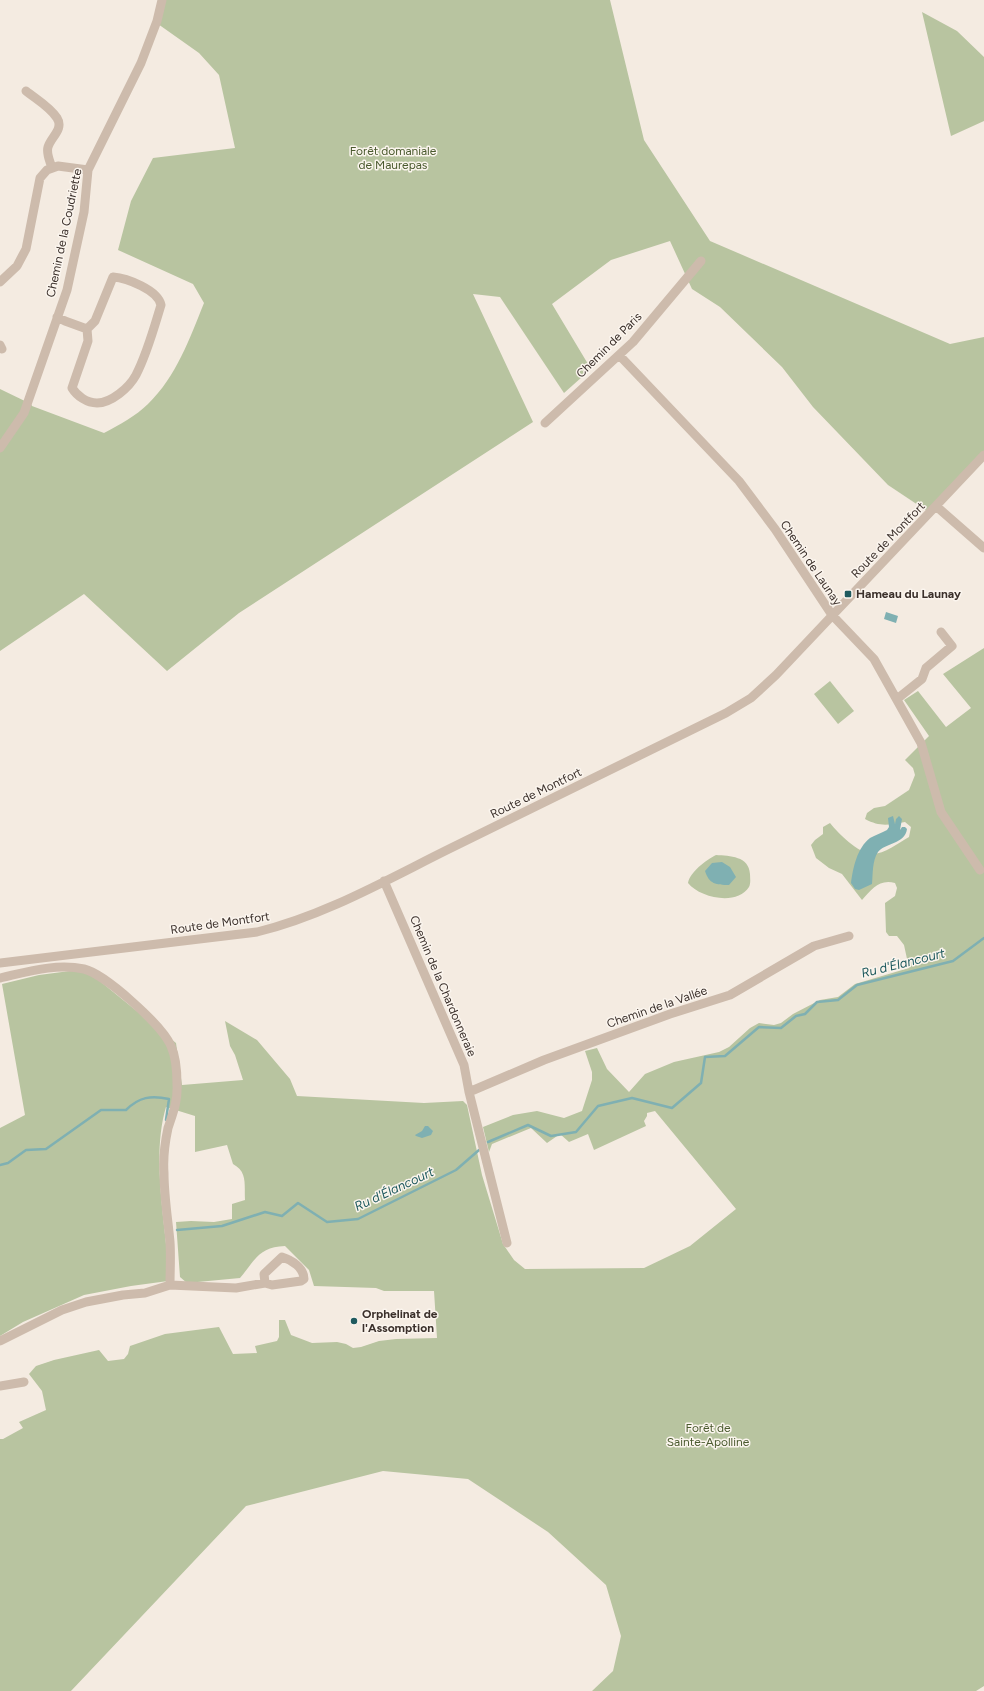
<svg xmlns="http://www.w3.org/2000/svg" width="984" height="1691" viewBox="0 0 984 1691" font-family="Figtree,sans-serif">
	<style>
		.green { fill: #b8c4a0 }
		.water { fill: #7fb0b2 }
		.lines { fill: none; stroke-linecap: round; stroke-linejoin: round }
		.stream { stroke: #7fb0b2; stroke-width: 2.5 }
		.minor { stroke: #cdbbac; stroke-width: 9 }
		.poi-dot { fill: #1f5a5e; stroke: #fbf5ee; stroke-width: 1.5 }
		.labels { text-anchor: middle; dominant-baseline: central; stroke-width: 3; stroke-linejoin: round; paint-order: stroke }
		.park-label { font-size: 12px; fill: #4a5a2e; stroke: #fbf5ee }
		.street-label { font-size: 12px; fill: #3b302b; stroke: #fbf5ee }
		.poi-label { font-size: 12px; font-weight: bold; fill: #3b302b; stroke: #fbf5ee; text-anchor: start }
		.water-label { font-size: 13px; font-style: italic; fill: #1f5a5e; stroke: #fbf5ee }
	</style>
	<rect width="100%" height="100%" fill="#f4ebe1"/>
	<path class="green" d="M161 0H610L644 140 710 241 950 344 984 337V452L930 513 888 485 813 407 782 367 720 307 692 289 670 241 611 260 552 304 591 369 564 393 500 297 473 294 533 422 239 613 167 671 84 594 0 651V389L31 404 32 406 104 433C119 425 136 416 148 404 176 377 190 338 204 303L193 284 118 250 131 201 153 158 235 148 219 75 199 53 158 24Z
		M922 12 957 31 984 57V121L951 136Z
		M984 648V1686L976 1691H592L613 1671 621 1636 606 1585 548 1532 468 1479 383 1471 246 1506 71 1691H0V1439H3L23 1428 19 1422 46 1410 42 1391 29 1374 36 1366 54 1360 99 1350 108 1361 124 1359 128 1354 130 1346 165 1334 219 1327 233 1354 257 1353 255 1346 277 1341 279 1337V1320H285L291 1335 312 1343 337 1342 346 1344 353 1348 361 1347 379 1341 396 1339 437 1338 434 1291H384L376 1288 314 1286 309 1270 285 1246C259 1247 255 1260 240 1278L187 1283 180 1277 176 1222 191 1221 214 1222 232 1219V1204L245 1200C244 1185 248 1172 233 1164L227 1145 195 1152V1116L166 1107C152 1154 164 1215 168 1264V1281L131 1286 84 1295 23 1322 0 1336V1128L25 1115 2 984 39 975 85 969 176 1043 182 1085 243 1080 235 1055 230 1046 225 1021 257 1040 290 1079 297 1096 424 1103 463 1101 467 1105 482 1175 503 1244 514 1260 525 1269 644 1268 690 1246 736 1209 655 1111 647 1113V1116L644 1121 646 1126 594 1150 588 1134 569 1142 560 1134 547 1143 531 1128 492 1144 489 1152 483 1127 513 1115 537 1111 564 1118 582 1111 592 1080V1072L585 1051 597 1048 607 1069 629 1092 645 1074 674 1062 719 1052 729 1047 750 1028 759 1023 774 1025 781 1023 793 1014 820 1000 838 997 855 984 909 968 904 945 897 936H889L886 932 885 903 895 896 897 888 895 883C879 879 872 889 862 900L842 874 829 868 816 858 811 845 815 840 823 834V827L830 823C838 833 858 853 872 854 885 854 898 843 909 837L911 827 905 822C888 825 880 827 865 819L867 813 874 808 885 806 909 790 915 775 913 768 905 760 929 736 904 700 918 691 946 727 971 708 943 674Z
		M830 681 854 711 838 724 814 694Z
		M716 855C730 856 749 856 750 874 750 878 751 883 749 887 737 906 700 898 688 883 690 872 706 860 716 855Z"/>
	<path class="water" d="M886 612 898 616 896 623 884 619Z
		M893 816 895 824 896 819 899 816 902 819 900 830 902 827H905L907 829C905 844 885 843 878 852 872 861 873 874 872 884L859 890 855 889 851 883C853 868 857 848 870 838 875 835 882 833 887 830L889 827 888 818Z
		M722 862 730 867 736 877 729 885C716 885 709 884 705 871L712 863Z
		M425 1126H428L433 1131 431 1135 422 1138 416 1136 415 1135 422 1131Z"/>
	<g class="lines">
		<path class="stream" d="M488 1142 528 1125 551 1136 576 1132 598 1106 632 1098 672 1108 701 1083 705 1057 725 1056 759 1027 781 1028 796 1016 805 1014 817 1002 838 1000 857 985 953 961 984 938
			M0 1165 8 1163 26 1150 46 1149 101 1110H126C139 1097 151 1095 169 1099L166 1120
			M177 1230 222 1226 265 1212 282 1216 298 1203 327 1222 358 1219 456 1170 479 1150"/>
		<path class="minor" d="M26 91C36 99 50 107 57 118 64 129 51 137 48 147 46 154 50 161 52 168
			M113 277C127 278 158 290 161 305 154 328 147 354 136 375 129 388 111 403 97 403 87 403 77 396 72 388L88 341 87 329 95 321Z
			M0 282 17 266 26 249 40 178 47 170 58 166 88 170
			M57 317 65 321 87 329
			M0 345 2 349
			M619 355 739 481 775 529 832 615 874 659 921 743 941 812 980 870
			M545 423 633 342 701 261
			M0 448 24 413 67 290 84 212 88 170 141 63 157 21 162 0
			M936 506 984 548
			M897 699 922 679 926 668 952 646 941 632
			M384 881 464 1065 469 1092 507 1243
			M0 963 257 932C326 915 388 879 451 848 543 803 635 758 726 713L751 698 776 675 984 455
			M0 978C27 972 56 963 84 969 105 974 162 1025 171 1046 176 1057 177 1072 177 1084 178 1101 173 1113 168 1128 165 1142 163 1159 164 1173 164 1196 168 1220 170 1242 171 1256 170 1271 170 1285
			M469 1092 544 1060 670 1014 730 995 814 946 849 936
			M0 1341 62 1310 86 1302 123 1295 145 1293 170 1285 236 1288 265 1283 272 1285 301 1281 304 1279C304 1268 292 1260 282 1257L264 1274 265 1283
			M0 1386 24 1382"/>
	</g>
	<g class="poi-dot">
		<rect x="844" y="590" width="8" height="8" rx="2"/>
		<circle cx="354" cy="1321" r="4"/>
	</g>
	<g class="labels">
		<g class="park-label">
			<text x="393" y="151">Forêt domaniale<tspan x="393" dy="14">de Maurepas</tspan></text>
			<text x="708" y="1428">Forêt de<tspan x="708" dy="14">Sainte-Apolline</tspan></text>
		</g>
		<g class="street-label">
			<text transform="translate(64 233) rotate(-78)">Chemin de la Coudriette</text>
			<text transform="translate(609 345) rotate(-45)">Chemin de Paris</text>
			<text transform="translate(888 540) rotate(-46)">Route de Montfort</text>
			<text transform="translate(811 563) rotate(56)">Chemin de Launay</text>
			<text transform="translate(536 793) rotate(-26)">Route de Montfort</text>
			<text transform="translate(220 923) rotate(-8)">Route de Montfort</text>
			<text transform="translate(443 986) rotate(67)">Chemin de la Chardonneraie</text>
			<text transform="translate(657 1007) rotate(-19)">Chemin de la Vallée</text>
		</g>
		<g class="poi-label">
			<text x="856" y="594">Hameau du Launay</text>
			<text x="362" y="1314">Orphelinat de<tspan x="362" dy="14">l'Assomption</tspan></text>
		</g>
		<g class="water-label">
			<text transform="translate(903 963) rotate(-14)">Ru d'Élancourt</text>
			<text transform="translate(394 1189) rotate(-25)">Ru d'Élancourt</text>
		</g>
	</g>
</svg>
